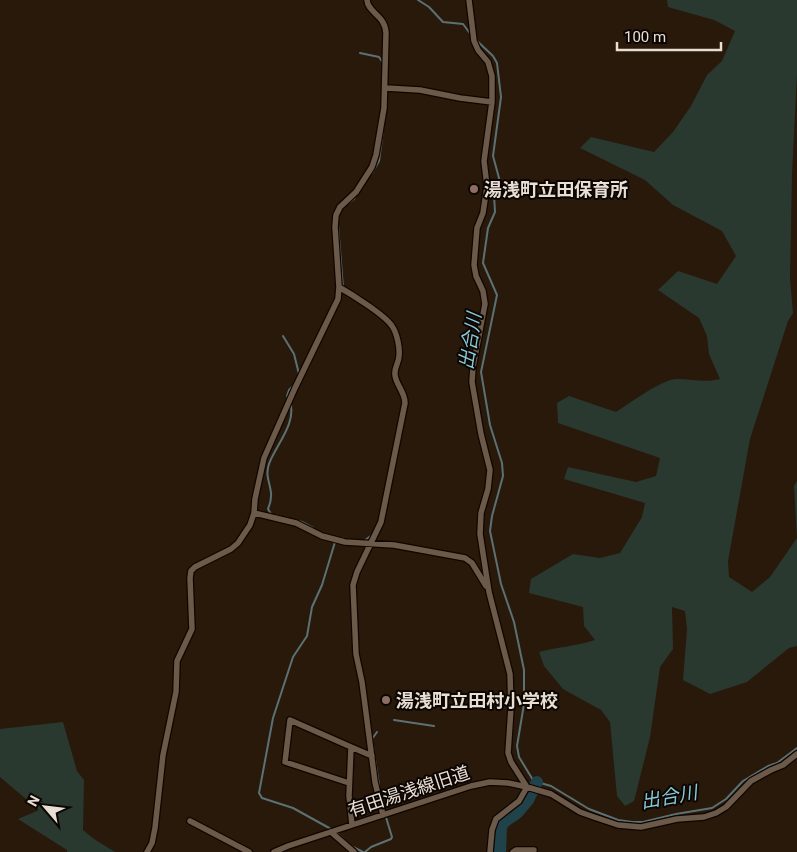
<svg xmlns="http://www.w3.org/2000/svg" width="797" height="852" viewBox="0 0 797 852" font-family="Roboto,'Noto Sans JP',sans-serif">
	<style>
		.green { fill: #293930 }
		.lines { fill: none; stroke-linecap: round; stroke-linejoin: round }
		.stream { stroke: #5b7174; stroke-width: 2 }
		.river { stroke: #1f424b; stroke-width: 12 }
		.minor-casing { stroke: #100500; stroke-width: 8 }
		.minor { stroke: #6b5949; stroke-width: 5.5 }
		.education-dot { fill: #8d6e63; stroke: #0c0602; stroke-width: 2 }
		.labels { text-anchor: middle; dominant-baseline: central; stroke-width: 4; stroke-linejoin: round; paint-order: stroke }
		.poi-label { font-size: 18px; font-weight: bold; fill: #e8ded4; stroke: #0c0602; text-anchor: start }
		.street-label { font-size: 18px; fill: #e8ded4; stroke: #0c0602 }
		.water-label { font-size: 19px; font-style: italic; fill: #86cadc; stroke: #0c0602 }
	</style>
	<rect width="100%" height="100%" fill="#28190a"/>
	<path class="green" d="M667 0H797V74L792 174 790 279 793 313 788 321 750 439 728 561 729 577 752 592 770 577 797 538 794 486 797 481V646L789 648 747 682 710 694 683 680 687 629 685 611 672 607 673 649 660 667 650 737 634 801 625 806 617 796 610 722 601 710 563 689 544 666 539 652C558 647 577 646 595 640L584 626 583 607 529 593 531 579 573 554 600 558 620 553 642 517 645 503 564 479 568 467 636 482 656 476 660 458 558 423 557 403 569 396 616 412C629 404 662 379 677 379 692 379 704 383 720 379L709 354 707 336 699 318 658 290 678 271 717 284 736 256 722 231 673 205 645 180 580 148 591 137 654 152 673 132 691 106 707 75 722 61 735 31 714 20 668 7Z
		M63 722 77 771 84 780 83 830 94 839 115 852H67V850L18 819 39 810 0 777V729Z"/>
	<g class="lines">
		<path class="stream" d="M418 0 429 7 443 22 463 24 472 36
			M475 39 493 56 497 63 501 97 493 156 499 178 498 183 494 195 495 212 488 228 483 263 497 295 481 372 490 425 502 463 503 476 492 516 490 531 501 584 514 622 524 670V704L517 746 519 757 533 780 537 782 551 786 589 809 618 820 632 822H643L676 814 712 808 726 799 743 781 768 766 777 763 797 748
			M360 53 379 57 383 63
			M372 173 379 161 384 122
			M346 205 354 199 356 195
			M338 225 343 288
			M283 336 294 354 299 374
			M288 398 287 396 289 390 294 385
			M271 514 268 509C277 489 263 481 269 464 276 445 297 423 290 402
			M275 515 302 522 313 528
			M339 538 350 540
			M364 541 372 535
			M394 720 434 726
			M377 732 372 739 379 785
			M331 829 293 808 262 798 259 793 273 718 293 657 307 636 312 607 322 585 335 542
			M337 833 351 846 363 852
			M365 852 371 847 391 839 392 837 385 814"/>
		<path class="river" d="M500 852 501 827 504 822 517 813 528 800 537 782"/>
		<defs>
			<path id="minor" d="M469 0 474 41 478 50 488 62 492 76V102L484 161 487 186 483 213 477 228 474 265 476 276 483 291 485 304 473 367 472 382 481 434 490 470 488 489 481 513 480 534 489 592 510 674 511 708 508 753 511 762 527 787 519 801 496 819 492 830 490 852
				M386 88 420 90 460 98 492 102
				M339 287C351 294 385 315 392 326 397 333 400 348 399 356 399 363 394 367 395 375 396 385 405 392 405 403L381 522 357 572 353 585 356 654 362 682 375 782 383 815
				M254 513 296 523 322 536 345 542 394 545 465 558 472 563 486 586
				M349 783 285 762 290 720 351 747
				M190 821 249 852
				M352 825 349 796 351 747 372 756
				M331 832 354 852
				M147 852 152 843 155 828 163 755 176 692 177 661 192 629 190 578 191 571 195 567 231 549 238 543 250 525 254 513 255 499 264 458 295 388 338 299 339 287 335 227 336 215 340 207 356 192 372 167 376 155 384 108 386 33C385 15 368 13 367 0
				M274 852 288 846 471 786 490 782 508 783 527 787 551 794 580 812 594 817 618 825 641 827 677 819 704 817 716 813 726 807 751 781 771 770 783 765 797 754
				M513 852 516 850H534"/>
		</defs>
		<use href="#minor" class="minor-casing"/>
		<use href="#minor" class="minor"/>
	</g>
	<g class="education-dot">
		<circle cx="474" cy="189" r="5"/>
		<circle cx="386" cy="700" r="5"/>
	</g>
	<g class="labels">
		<g class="poi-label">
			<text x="484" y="189">湯浅町立田保育所</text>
			<text x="396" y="700">湯浅町立田村小学校</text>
		</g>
		<g class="street-label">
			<text transform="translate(409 791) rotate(-18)">有田湯浅線旧道</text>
		</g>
		<g class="water-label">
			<text transform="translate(470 341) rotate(-81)">出合川</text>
			<text transform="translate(669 797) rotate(-10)">出合川</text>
		</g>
	</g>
	<g transform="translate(45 807) rotate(298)" stroke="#0c0602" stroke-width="4" paint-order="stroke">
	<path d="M0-4L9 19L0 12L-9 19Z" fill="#e8ded4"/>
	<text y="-8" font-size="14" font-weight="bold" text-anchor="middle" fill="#e8ded4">N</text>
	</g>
	<path d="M617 42v8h104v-8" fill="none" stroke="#e8ded4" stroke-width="2.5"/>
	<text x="624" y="42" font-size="15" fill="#e8ded4" stroke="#0c0602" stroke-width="4" paint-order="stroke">100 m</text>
</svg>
